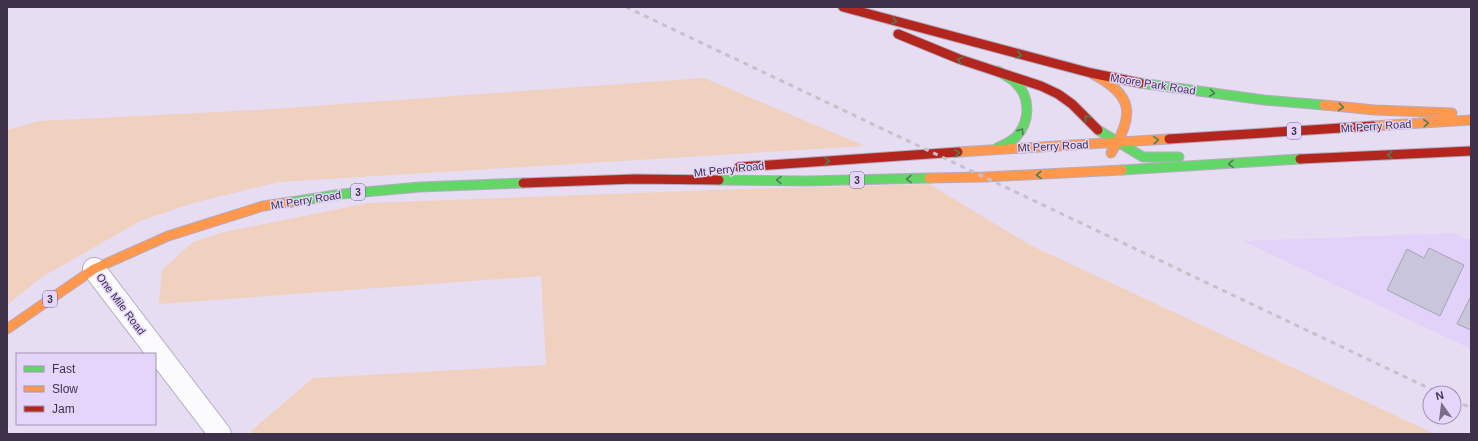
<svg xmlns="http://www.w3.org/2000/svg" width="1478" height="441" viewBox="0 0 1478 441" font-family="Helvetica,sans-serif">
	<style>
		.built { fill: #e2d1f9 }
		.green { fill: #f0d0be }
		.building { fill: #c9c5db; stroke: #a6a2b6 }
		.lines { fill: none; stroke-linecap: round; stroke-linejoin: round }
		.street-casing { stroke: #b4acc0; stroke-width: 24 }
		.fast-casing { stroke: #b4acc0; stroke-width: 11 }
		.slow-casing { stroke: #b4acc0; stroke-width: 11 }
		.jam-casing { stroke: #b4acc0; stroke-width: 11 }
		.street { stroke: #fbfafd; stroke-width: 22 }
		.fast { stroke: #63d668; stroke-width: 9 }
		.slow { stroke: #ff974d; stroke-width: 9 }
		.jam { stroke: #b3261e; stroke-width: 9 }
		.rail { stroke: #c4c2c8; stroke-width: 3; stroke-dasharray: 5 5; stroke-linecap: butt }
		.oneway { stroke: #4e7c58 }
		.labels { text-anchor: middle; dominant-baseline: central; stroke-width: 3; stroke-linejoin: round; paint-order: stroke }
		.shield { fill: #e5d5fb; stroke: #6f637f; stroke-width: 1 }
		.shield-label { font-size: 10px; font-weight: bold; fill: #3d324a }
		.street-label { font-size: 11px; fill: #3d324a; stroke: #e5d5fb }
	</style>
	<rect width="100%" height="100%" fill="#e6ddf3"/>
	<path class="built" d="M1453 233 1465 239H1471V349L1243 241Z"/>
	<path class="green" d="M704 78 865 146 279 182 193 203 140 221 42 277 7 305V130L39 121 258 110Z
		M929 184 1030 245 1435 434H253L251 431 313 378 546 365 541 276 159 304 162 270 193 242 224 232 368 203 715 190Z"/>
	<path class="building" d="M1429 248 1464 265 1440 316 1387 290 1407 249 1424 258Z
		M1471 296V330L1457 324Z"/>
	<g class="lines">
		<defs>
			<path id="street" d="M94 269 220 434"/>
			<path id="fast" d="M1140 83 1264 100 1324 105
				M1098 130 1143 157H1179
				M997 148C1004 145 1011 142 1016 137 1030 122 1031 98 1016 83 1011 78 1004 75 998 71
				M1122 170 1300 159
				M719 180 807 181 929 178
				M291 202 342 194 420 187 523 183"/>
			<path id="slow" d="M1091 73C1134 95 1135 114 1111 153
				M1324 105 1375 110 1452 113
				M1373 126 1471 120
				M958 152 1169 139
				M929 178 985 177 1122 170
				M7 329 94 269 168 236 263 206 291 202"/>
			<path id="jam" d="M843 7 1091 73 1140 83
				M898 34 959 59 1041 86 1058 94 1072 104 1098 130
				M1169 139 1373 126
				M1300 159 1471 151
				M739 167 958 152
				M523 183 635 179 719 180"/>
		</defs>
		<use href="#street" class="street-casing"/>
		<use href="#fast" class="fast-casing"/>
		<use href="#slow" class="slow-casing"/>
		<use href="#jam" class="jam-casing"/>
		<use href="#street" class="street"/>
		<use href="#fast" class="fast"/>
		<use href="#slow" class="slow"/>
		<use href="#jam" class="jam"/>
		<path class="rail" d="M626 7 1439 393
			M1454 400 1471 408"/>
	</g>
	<defs><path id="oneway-chevron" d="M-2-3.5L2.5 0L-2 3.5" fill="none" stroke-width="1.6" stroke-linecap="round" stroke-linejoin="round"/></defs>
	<g class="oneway">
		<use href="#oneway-chevron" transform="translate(894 21) rotate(15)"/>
		<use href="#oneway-chevron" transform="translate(1019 55) rotate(15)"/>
		<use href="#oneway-chevron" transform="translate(960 60) rotate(-162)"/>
		<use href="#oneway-chevron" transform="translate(1212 93) rotate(8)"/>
		<use href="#oneway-chevron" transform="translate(1341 107) rotate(5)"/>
		<use href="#oneway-chevron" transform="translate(1087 118) rotate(-134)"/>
		<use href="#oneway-chevron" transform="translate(1426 123) rotate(-4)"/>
		<use href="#oneway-chevron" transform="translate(1021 131) rotate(-58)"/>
		<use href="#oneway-chevron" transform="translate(1156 140) rotate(-4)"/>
		<use href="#oneway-chevron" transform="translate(957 153) rotate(-5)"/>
		<use href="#oneway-chevron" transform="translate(1390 155) rotate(177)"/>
		<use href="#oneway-chevron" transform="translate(827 161) rotate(-3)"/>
		<use href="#oneway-chevron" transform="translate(1231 164) rotate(176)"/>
		<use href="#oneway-chevron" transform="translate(1039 175) rotate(178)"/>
		<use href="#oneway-chevron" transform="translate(909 179) rotate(179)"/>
		<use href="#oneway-chevron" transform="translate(779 180) rotate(-179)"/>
	</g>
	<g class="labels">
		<g class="shield">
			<rect x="1287" y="123" width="14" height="16" rx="3"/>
			<rect x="850" y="172" width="14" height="16" rx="3"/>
			<rect x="351" y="184" width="14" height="16" rx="3"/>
			<rect x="43" y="291" width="14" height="16" rx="3"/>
		</g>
		<g class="shield-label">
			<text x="1294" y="131">3</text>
			<text x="857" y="180">3</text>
			<text x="358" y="192">3</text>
			<text x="50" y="299">3</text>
		</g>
		<g class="street-label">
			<text transform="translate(1153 84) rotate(9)">Moore Park Road</text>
			<text transform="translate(1376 126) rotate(-4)">Mt Perry Road</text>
			<text transform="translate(1053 146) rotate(-3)">Mt Perry Road</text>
			<text transform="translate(729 169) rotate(-6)">Mt Perry Road</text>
			<text transform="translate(306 200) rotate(-9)">Mt Perry Road</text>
			<text transform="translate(121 304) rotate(53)">One Mile Road</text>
		</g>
	</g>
	<rect width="1478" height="441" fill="none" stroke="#3d324a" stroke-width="16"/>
	<rect x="16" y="353" width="140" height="72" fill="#e5d5fb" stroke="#a294b4"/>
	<rect x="24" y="366" width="20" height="6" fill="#63d668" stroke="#a294b4"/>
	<text x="52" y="373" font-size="12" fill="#3d324a">Fast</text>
	<rect x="24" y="386" width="20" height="6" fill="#ff974d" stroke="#a294b4"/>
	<text x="52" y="393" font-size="12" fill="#3d324a">Slow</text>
	<rect x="24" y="406" width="20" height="6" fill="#b3261e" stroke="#a294b4"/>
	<text x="52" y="413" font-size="12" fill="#3d324a">Jam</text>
	<g transform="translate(1442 405) rotate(346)"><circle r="19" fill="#e5d5fb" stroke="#a294b4"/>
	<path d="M0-3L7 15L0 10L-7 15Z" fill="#786e85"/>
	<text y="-6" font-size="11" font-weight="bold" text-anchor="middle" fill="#3d324a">N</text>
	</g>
</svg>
